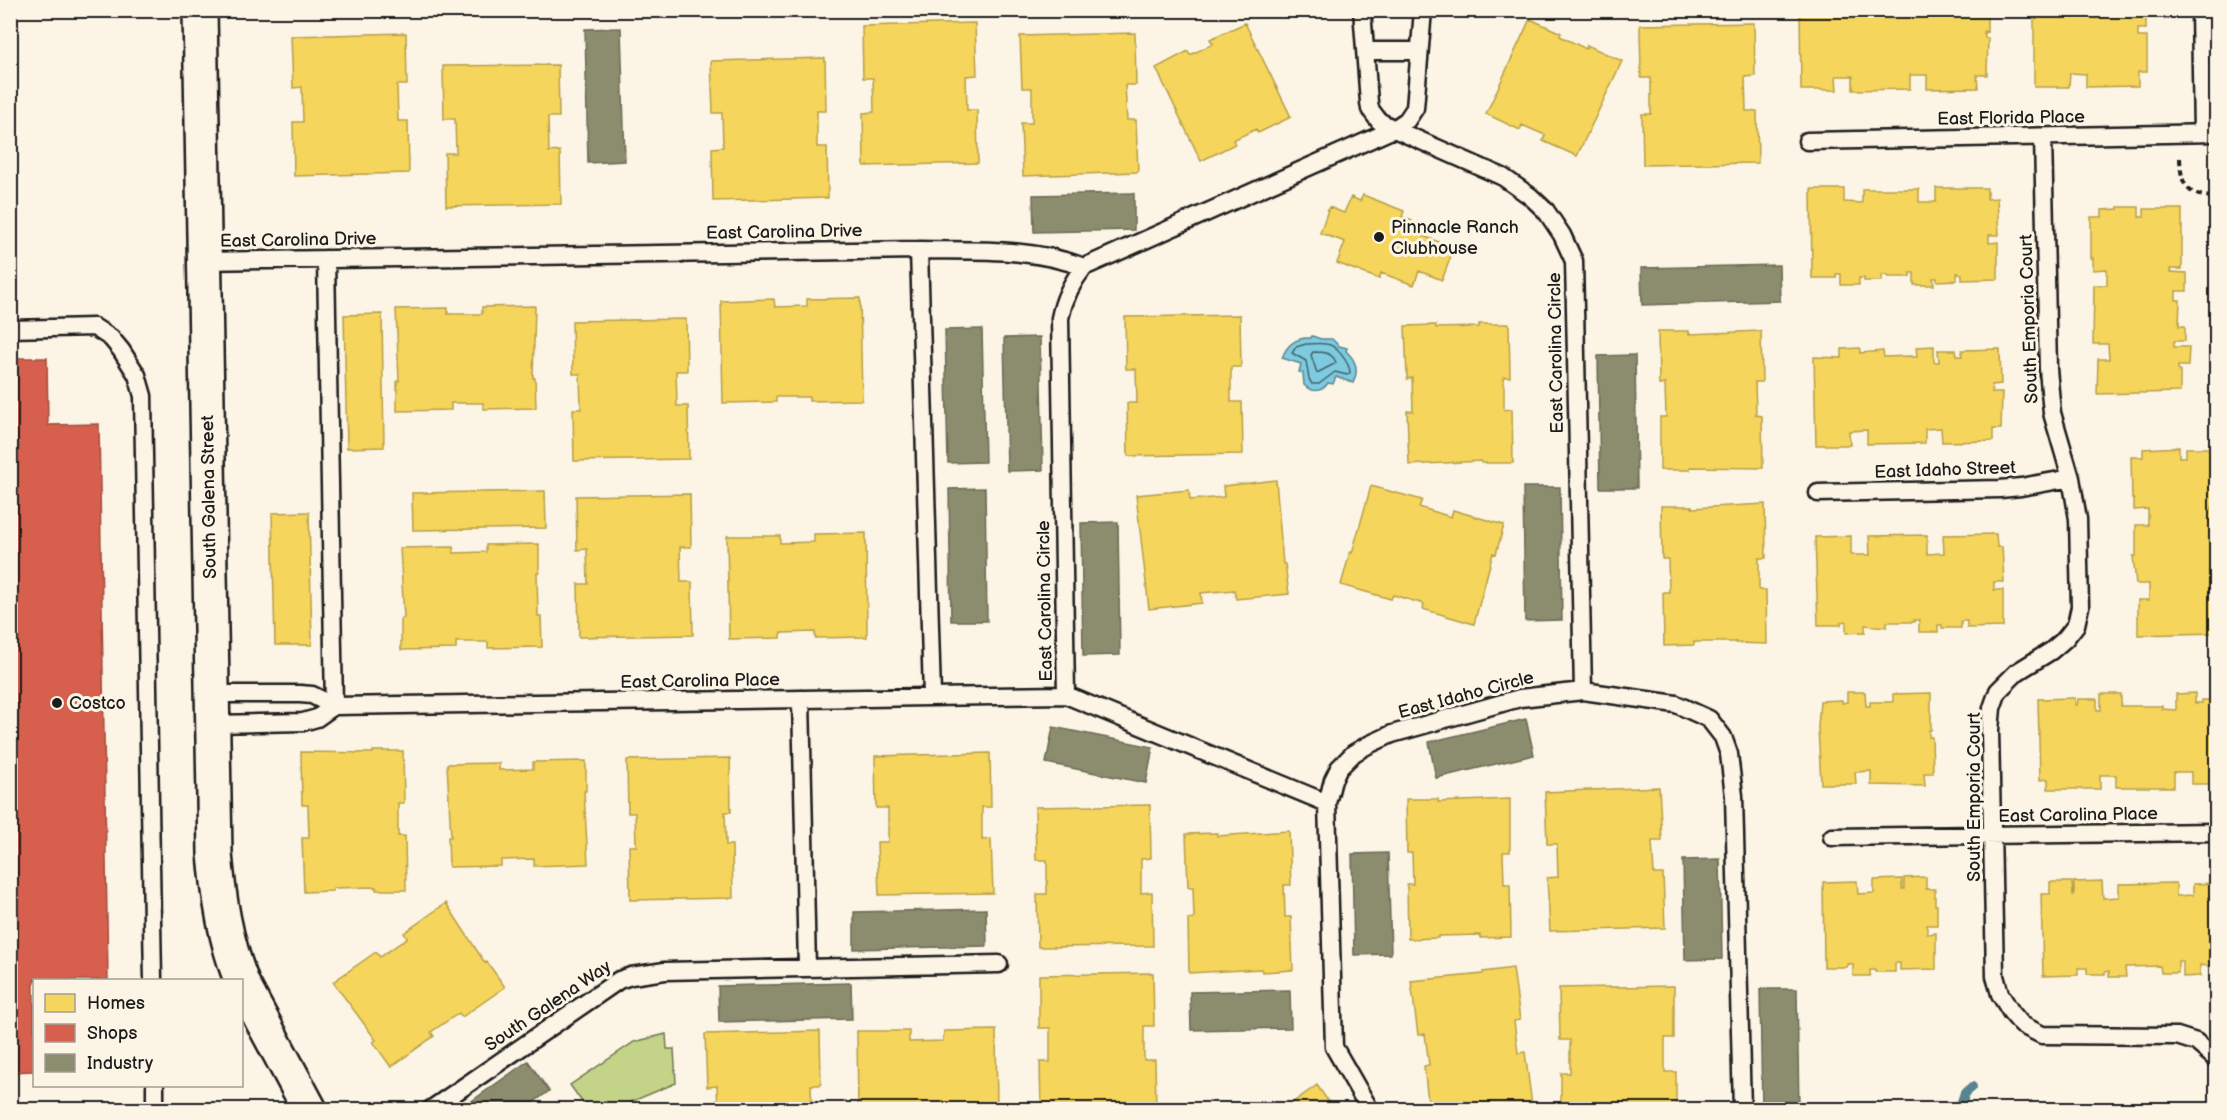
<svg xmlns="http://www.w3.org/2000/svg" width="2227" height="1120" viewBox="0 0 2227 1120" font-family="'Balsamiq Sans',sans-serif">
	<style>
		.green { fill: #c3d387; stroke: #707852; stroke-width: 1.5 }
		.water { fill: #7ecade; stroke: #578490; stroke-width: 1.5 }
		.homes { fill: #f6d55c; stroke: #b59e49; stroke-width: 1.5 }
		.shops { fill: #d6604d; stroke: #9e4c3e; stroke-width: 1.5 }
		.industry { fill: #8c8c6e; stroke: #6a6a55; stroke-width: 1.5 }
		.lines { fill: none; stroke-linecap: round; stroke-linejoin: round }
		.shore { stroke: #43626a; stroke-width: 1.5 }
		.stream { stroke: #578490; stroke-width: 10 }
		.lane-casing { stroke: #1c1c1c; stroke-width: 21 }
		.street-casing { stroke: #1c1c1c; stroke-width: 38 }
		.path { stroke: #1c1c1c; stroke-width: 4; stroke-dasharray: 6 4.5; stroke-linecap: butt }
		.lane { stroke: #fcf5e5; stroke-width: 16 }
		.street { stroke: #fcf5e5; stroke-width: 33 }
		.poi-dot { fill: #1c1c1c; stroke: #fcf5e5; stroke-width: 2 }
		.labels { text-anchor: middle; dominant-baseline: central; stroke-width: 6; stroke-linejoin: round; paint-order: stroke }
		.street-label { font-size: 18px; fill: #1c1c1c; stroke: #fcf5e5 }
		.poi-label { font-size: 18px; fill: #1c1c1c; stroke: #fcf5e5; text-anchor: start }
	</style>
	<rect width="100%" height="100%" fill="#fcf5e5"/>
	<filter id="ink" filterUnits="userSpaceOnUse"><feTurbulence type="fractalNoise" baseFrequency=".0167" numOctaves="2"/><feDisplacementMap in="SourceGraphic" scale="12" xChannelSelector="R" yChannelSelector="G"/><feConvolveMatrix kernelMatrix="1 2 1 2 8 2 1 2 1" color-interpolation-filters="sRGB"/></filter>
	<g filter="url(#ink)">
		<path class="green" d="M666 1034 667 1049H674L676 1083 614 1109H587L570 1085 634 1042Z"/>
		<path class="water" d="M1312 336 1321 339H1332L1339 346 1347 348 1346 351C1356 360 1359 371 1353 383L1336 377 1333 384 1328 383C1322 392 1312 393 1304 385L1303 373 1299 372 1301 364 1282 358C1287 344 1296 337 1311 338Z"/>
		<path class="homes" d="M1800 10H1987V32L1984 31 1985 38H1988L1987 75H1977L1978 88 1927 89V75H1910V89L1853 90V76H1836L1837 90H1801Z
			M2034 10H2146V29H2138V37H2147V72H2138V86L2086 87V74L2070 73 2069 87H2034Z
			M1530 19 1561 33 1560 36 1586 49 1587 45 1622 61 1577 156 1543 141 1545 135 1522 125 1520 130 1486 114Z
			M975 23 977 75 966 76 967 110H977L978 163 864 166 863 113 874 112 873 78H863L862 26Z
			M1245 23 1291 117 1258 133 1256 129 1233 140 1235 144 1201 161 1156 68 1188 51 1190 55 1213 44 1210 39Z
			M1754 23 1755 76 1745 77 1746 111H1757L1758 163 1643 165 1642 114H1651V78H1641L1640 25Z
			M406 33 407 85H397L398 121H408L409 173 294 176 293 122H303L302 87 293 88 291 36Z
			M1135 33 1136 85H1125L1127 120H1136L1138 172 1023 176 1021 123H1032V88H1022L1020 36Z
			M825 58 826 111H817V147H827L828 198 713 201 712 148 723 147 722 113H713L711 61Z
			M558 65 559 117H548L549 152 560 151 561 204 446 206 445 153H456L455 119H444L443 66Z
			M1936 188H1987V199L1997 198 1999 235H1989V243L1998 242V279L1962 280V274L1957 273V280L1937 281V278H1933L1934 285H1914V273H1910V277H1888V275H1882V281H1864V278H1859V285H1841V274H1836V278H1812L1811 189H1844V202L1862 203V189H1919V202H1936Z
			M1363 195 1404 211 1402 217 1412 221 1408 230 1454 248 1442 280 1419 271 1414 285 1381 273 1379 279 1337 263 1345 242 1320 233 1329 207 1344 213 1351 197 1360 201Z
			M2118 207H2139V217H2144V209H2182V269H2170V272L2187 273V291H2176V300H2180L2179 326H2185V341H2174V347H2189L2188 366H2178V370H2180V392L2097 394 2098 359H2109L2108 344H2093L2094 285H2107V269L2093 270V258H2091V217H2102V210L2118 209Z
			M860 298 862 400 809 401V397H776V402L723 403 721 301 774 299 775 307 807 306V299Z
			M535 306 533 378H535L536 408 483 409V403H451V410L397 411V381H399L396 309 448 308V314H482V307Z
			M382 314 384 447 347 448 344 315Z
			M1240 315 1241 367H1231V402H1242L1243 454 1128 456 1127 403H1137L1136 369H1126L1125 317Z
			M686 319 687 371H676L677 406H688L689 459 574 461 573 409H581L580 374H573L572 321Z
			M1479 324H1509L1510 377H1504V410L1512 409 1513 463H1481V461L1409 465 1407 411H1413L1412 378 1407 379 1405 326 1436 325V328L1479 327Z
			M1658 331H1689V334L1761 331 1762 382H1755L1756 415 1762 416 1763 468 1690 467V470H1660V417H1666L1665 384 1659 385Z
			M1934 346V362H1939L1938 350H1956L1957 356H1962V350L2000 349 2001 384 1992 385V393H2002L2001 429H1993V441L1942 442 1941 428 1925 429V443L1867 444V430L1849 431 1850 445H1816L1814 357 1842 358V349L1860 348V353L1883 351 1884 357 1912 356V357H1917L1916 347Z
			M2179 447V457H2186V448H2216V507H2212V514H2215L2216 530H2213V533H2216V581H2213V589H2216V633L2138 635V600H2149V584H2136L2133 556H2136V525H2148V509L2134 510V499H2132L2131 457H2143V449Z
			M1276 480 1283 564H1285L1289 594 1236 599 1234 590 1201 593 1202 603 1149 609 1136 495 1189 490 1190 500 1224 497 1223 486Z
			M1371 486 1422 500 1419 507 1451 517 1453 510 1504 525 1496 554 1493 553 1474 624 1423 609 1424 604 1393 595 1391 599 1341 585 1350 552 1352 553Z
			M545 491 546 528 413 530 412 493Z
			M690 494 691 547H680L681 582H692L693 635 579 637 578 584H588L587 549 577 550 576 496Z
			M1765 504 1766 558H1759V590H1766L1767 644 1736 643V642H1694V645L1664 646 1663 592H1669L1668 559H1662L1661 506H1692V508Z
			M309 512 312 645H275L272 513Z
			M866 533 867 637 815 638V632L781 633V638L729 639 727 536H780V543L814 542V534Z
			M1996 534 1997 547H2002L2004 582H1994V590H2003V627L1967 628V621H1961V628H1942V625H1938V632H1919V620H1914V622H1887V627L1865 625V632L1846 633V621L1841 622V625H1818L1815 537 1851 536V555H1870L1869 536 1927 535V554L1944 553 1943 535Z
			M539 544V573H537L538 616H541L542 647 488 648V642H456V649L401 650V618H404L400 548 453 547 454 553 486 552V545Z
			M1847 692H1865L1866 706H1870V702H1893V694L1931 693V730H1929V737H1932L1933 773H1924L1925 786 1871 785V771L1855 772 1856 784H1821L1818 727 1820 701 1842 700V703L1847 702Z
			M2195 693V703H2202V700H2216V784H2191V772H2174V787H2116V775H2100V789H2048V779L2040 780 2038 699 2075 698V705H2077L2078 699H2097V710H2101V694H2121V706H2162V709L2176 710V694Z
			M373 751H403L404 803H398V836H405L406 890H376V887L333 888V891L304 892 302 838H309L308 805H302L301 752 373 753Z
			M990 753 991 807H982V840L991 839 993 893 879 895 877 842H888V808H876L875 756Z
			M730 758 731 812H725L726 845H732L733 898 630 900 629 846H636L635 813H628L627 760Z
			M586 761V791H584L588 864 534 866V859L501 860V866L449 867 448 837H451L447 764 499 763V770L533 769V762Z
			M1659 787 1662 841H1652L1654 874H1663L1665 928 1550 931 1547 878 1558 877 1557 844H1547L1545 792Z
			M1406 799H1438V802L1510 799V852H1503L1504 884H1510L1511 937 1480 938V935L1438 936V938L1408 939 1407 884H1413L1412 853H1407Z
			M1150 805 1151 858 1141 859V893L1152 892 1153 946 1038 947 1037 894H1047V860H1036L1035 807Z
			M1289 831 1291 885H1284L1285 917H1291L1293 970 1262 972 1261 969 1189 973 1188 919H1194L1193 887H1188L1186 834 1217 833V836Z
			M1926 877V889H1935V905H1937V925H1927V934L1936 933V969L1900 970V963H1895V972H1875V970H1870V976H1853V964H1847V967H1824L1823 882 1857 881 1858 894 1874 893V880L1902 879V889H1904V878Z
			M2102 881 2103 898 2119 897V884L2176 883V896L2193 895V884L2216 883V967L2200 965V976L2183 977V961H2178V973H2161L2160 966 2125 967 2126 977H2109V971L2105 972V974H2087V968H2078V975L2043 976 2041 894H2050V882H2072L2073 895H2074V882Z
			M446 903 485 963 487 962 505 987 462 1017 459 1013 431 1032 434 1036 391 1067 373 1042 376 1040 333 982 376 952 380 957 407 938 404 933Z
			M1513 968 1520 1020 1514 1021 1518 1053 1525 1052 1532 1105 1502 1109V1106L1479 1110H1429L1424 1066 1429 1065 1425 1034 1418 1035 1411 981 1483 974V972Z
			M1153 973 1154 1026H1144V1060H1155L1156 1110H1041L1040 1062H1050V1028H1039V975Z
			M1674 986V1038H1665V1072H1676V1110H1561V1073H1570V1040H1560L1559 988Z
			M996 1030 997 1110H858L857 1031H909V1042L943 1041 944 1031Z
			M820 1031 821 1085H811L812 1110H718L717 1086 707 1087 705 1034Z
			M1317 1085 1334 1110H1286L1293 1105 1292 1103Z"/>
		<path class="shops" d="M10 358H47L48 425 99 424 108 980H34V1071L10 1072Z"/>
		<path class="industry" d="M621 28 625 161 588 163 585 29Z
			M1134 193V230L1034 232 1033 195Z
			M1779 265 1780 301 1642 305 1641 268Z
			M982 329 985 462 948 463 945 330Z
			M1040 337 1043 470 1007 471 1004 338Z
			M1635 355 1637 488H1600L1598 356Z
			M1523 487H1560L1562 620 1525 621Z
			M985 488 987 621H951L949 489Z
			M1118 522 1120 655 1083 656 1081 523Z
			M1526 719 1534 755 1436 778 1429 742Z
			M1053 727 1153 747 1146 783 1046 763Z
			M1388 853 1391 954 1354 955 1352 854Z
			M1720 859 1722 959 1685 960 1683 860Z
			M986 909 987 946 854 949V912Z
			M851 983 852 1019 719 1022 718 986Z
			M1760 989H1797L1799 1110H1762Z
			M1290 990 1291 1028 1191 1030 1190 992Z
			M528 1061 549 1091 523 1110H459Z"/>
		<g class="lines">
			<path class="shore" d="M1306 344C1313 344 1319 343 1326 344 1336 344 1350 364 1350 373L1347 375 1335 372 1319 384H1312L1309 379 1306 361 1292 353 1296 347Z
				M1313 352C1322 352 1333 352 1336 363L1317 373 1311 355Z"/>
			<path class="stream" d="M1959 1110 1965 1093 1972 1087"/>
			<defs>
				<path id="lane" d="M1362 10 1369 102 1370 109 1379 121 1394 129 1503 177 1530 196 1546 211 1562 235 1574 261 1583 691
					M2200 10 2202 133
					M1366 51H1419
					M2043 137 2048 369 2052 413 2071 478 2078 519 2080 607 2076 625 2065 639 2051 651 2017 672 1998 691 1992 708 1990 730 1995 976 2000 994 2011 1012 2022 1025 2042 1035 2177 1036 2196 1042 2216 1059
					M1807 141 2216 133
					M919 250 932 696
					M326 259 334 706
					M204 261 919 250C976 251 1030 247 1084 267L1394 129 1407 120 1415 108 1423 10
					M10 329 94 327 111 338 121 350 137 375 143 396 153 980
					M1818 493 2000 489 2021 487 2071 478
					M214 694H300L312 695 334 706 1066 695 1327 803
					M1066 695 1060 318C1064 298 1071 283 1084 267
					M801 699 807 968
					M214 724 303 722 317 718 334 706
					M1832 837 2216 832
					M155 1086V1110
					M430 1110 619 980 631 976 665 971 999 964
					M1370 1110 1334 1047 1327 803 1333 780 1339 768 1354 753 1368 745 1392 734 1520 698 1583 691 1676 704 1709 719 1723 737 1729 754 1734 796 1742 1110"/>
				<path id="street" d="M200 10 215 854C219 898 225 939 241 980
					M242 983 310 1110"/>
			</defs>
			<use href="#lane" class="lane-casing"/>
			<use href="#street" class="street-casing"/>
			<path class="path" d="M2180 158C2181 187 2187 196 2216 197
				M2215 198 2216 237"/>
			<use href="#lane" class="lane"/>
			<use href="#street" class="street"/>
		</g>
	</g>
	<g class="poi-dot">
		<circle cx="1379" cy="237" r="6"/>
		<circle cx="57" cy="703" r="6"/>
	</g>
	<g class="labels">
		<g class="street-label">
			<text transform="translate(2011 118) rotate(-1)">East Florida Place</text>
			<text transform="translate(784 232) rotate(-1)">East Carolina Drive</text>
			<text transform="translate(298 240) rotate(-1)">East Carolina Drive</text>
			<text transform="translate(2029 319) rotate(-92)">South Emporia Court</text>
			<text transform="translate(1556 353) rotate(-91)">East Carolina Circle</text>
			<text transform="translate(1945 470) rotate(-2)">East Idaho Street</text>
			<text transform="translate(209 497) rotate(-91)">South Galena Street</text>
			<text transform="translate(1045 601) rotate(-91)">East Carolina Circle</text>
			<text transform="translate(700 681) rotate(-1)">East Carolina Place</text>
			<text transform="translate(1466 695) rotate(-15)">East Idaho Circle</text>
			<text transform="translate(1974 797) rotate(-90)">South Emporia Court</text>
			<text transform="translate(2078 815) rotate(-1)">East Carolina Place</text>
			<text transform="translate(548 1006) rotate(-34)">South Galena Way</text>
		</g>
		<g class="poi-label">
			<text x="1391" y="227">Pinnacle Ranch<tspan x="1391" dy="21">Clubhouse</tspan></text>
			<text x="69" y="703">Costco</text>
		</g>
	</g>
	<rect width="2227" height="1120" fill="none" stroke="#fcf5e5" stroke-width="36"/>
	<rect x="18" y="18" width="2191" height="1084" fill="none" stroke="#1c1c1c" stroke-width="2" filter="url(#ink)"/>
	<rect x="33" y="979" width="210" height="108" fill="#fcf5e5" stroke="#a29e95" stroke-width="1.5"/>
	<rect x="45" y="994" width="30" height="18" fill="#f6d55c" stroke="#a29e95" stroke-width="1.5"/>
	<text x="87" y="1009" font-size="18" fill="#1c1c1c">Homes</text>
	<rect x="45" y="1024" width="30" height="18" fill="#d6604d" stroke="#a29e95" stroke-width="1.5"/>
	<text x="87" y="1039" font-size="18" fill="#1c1c1c">Shops</text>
	<rect x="45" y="1054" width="30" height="18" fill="#8c8c6e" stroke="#a29e95" stroke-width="1.5"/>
	<text x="87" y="1069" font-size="18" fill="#1c1c1c">Industry</text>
</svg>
